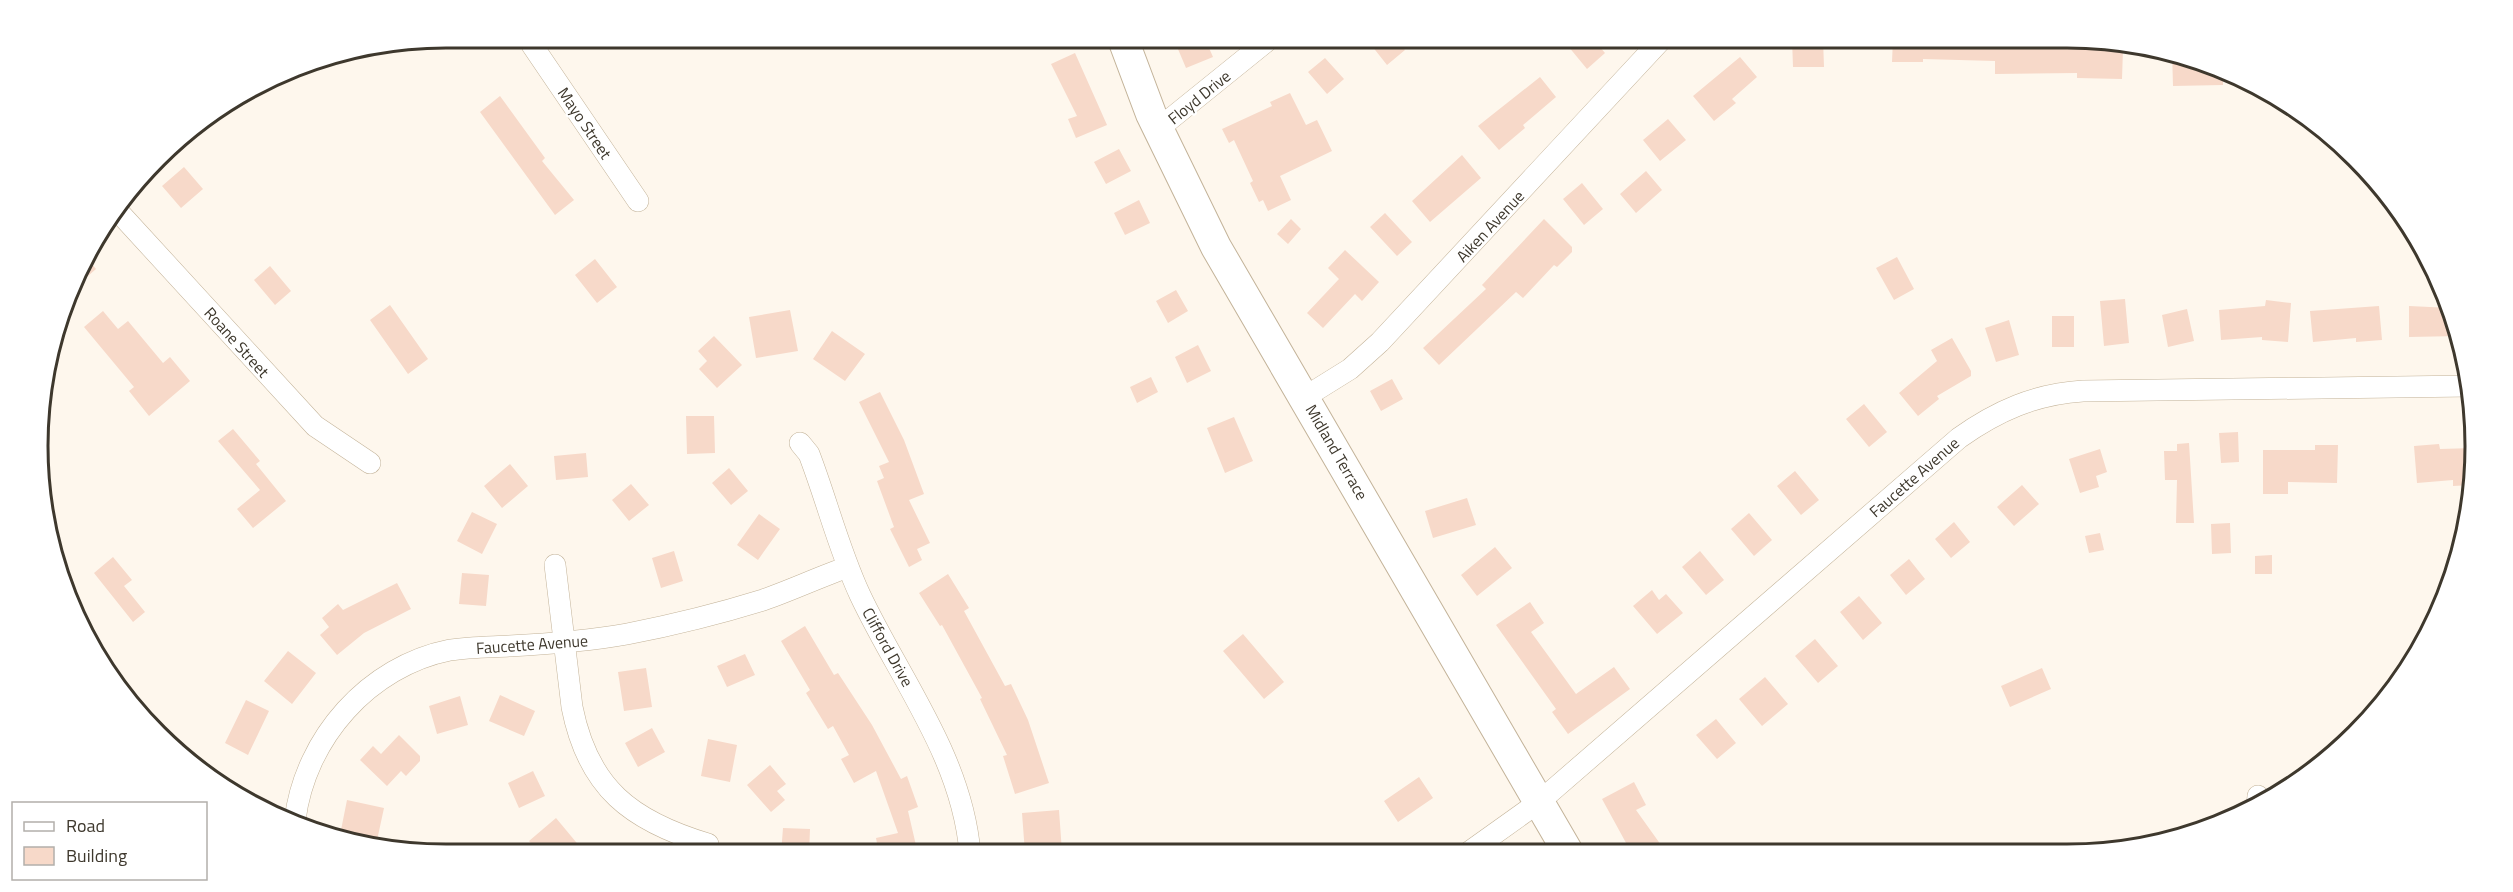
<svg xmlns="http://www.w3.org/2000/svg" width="2513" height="892" viewBox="0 0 2513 892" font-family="'Titillium Web',sans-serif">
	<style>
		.building { fill: #f7d9c9 }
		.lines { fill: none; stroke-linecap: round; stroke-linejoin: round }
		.street-casing { stroke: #c3b399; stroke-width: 22 }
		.secondary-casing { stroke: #c3b399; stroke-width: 32 }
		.street { stroke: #fff; stroke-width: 21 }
		.secondary { stroke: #fff; stroke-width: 30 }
		.labels { text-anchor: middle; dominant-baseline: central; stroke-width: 4.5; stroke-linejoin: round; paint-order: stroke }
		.street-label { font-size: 16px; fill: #3e382d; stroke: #fff }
		.rim { fill: none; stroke: #3e382d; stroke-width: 3 }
	</style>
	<rect width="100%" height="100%" fill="#fef7ed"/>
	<path class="building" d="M1893 38H1975V44L2051 43V48L2123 49 2122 79 2077 78V73L1995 74V61L1923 59V62H1892Z
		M1792 39H1823L1824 67H1793Z
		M1576 40H1594L1605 53 1587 69 1568 46Z
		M1206 41 1213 57 1186 68 1175 42Z
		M1368 41H1397L1405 50 1387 65Z
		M2172 51 2223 70V85L2173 86Z
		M1075 53 1107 125 1076 138 1068 119 1077 116 1051 64Z
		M1740 57 1757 77 1732 99 1736 103 1714 121 1693 96Z
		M1325 58 1344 79 1327 94 1308 72Z
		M1540 77 1556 97 1523 125 1525 128 1499 150 1478 126Z
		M1290 93 1306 125 1317 120 1332 151 1280 176 1291 200 1268 211 1263 200 1259 202 1250 183 1253 181 1234 140 1229 143 1222 129 1272 106 1270 102Z
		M500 96 545 158 542 161 574 200 555 215 480 112Z
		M1668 119 1686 140 1660 161 1643 140Z
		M1119 149 1131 171 1106 184 1094 162Z
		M1462 155 1481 178 1430 222 1412 201Z
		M184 167 203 189 181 208 162 186Z
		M1646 171 1662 190 1636 213 1620 194Z
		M1582 183 1603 209 1584 225 1563 199Z
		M1139 200 1150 223 1125 235 1114 213Z
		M1385 213 1412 242 1397 256 1370 227Z
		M1291 219 1301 229 1288 244 1277 234Z
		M1544 219 1572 247V252L1557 267 1554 265 1523 298 1516 292 1439 365 1423 348 1486 289 1482 285Z
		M1345 250 1379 282 1362 301 1355 294 1323 328 1307 313 1339 279 1328 268Z
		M85 256 96 269 73 289 80 265Z
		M1897 257 1914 289 1894 300 1876 268Z
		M595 259 617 287 597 303 575 275Z
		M270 266 291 291 275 305 254 280Z
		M1176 290 1188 311 1168 323 1156 301Z
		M2125 299 2129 343 2104 346 2100 301Z
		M2266 300 2291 303 2288 342 2262 340V337L2221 340 2219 310 2265 306Z
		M390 305 428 359 408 374 370 320Z
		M2379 306 2382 340 2356 342V338L2313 342 2310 311Z
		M2409 306 2451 308 2459 336 2409 337Z
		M2187 309 2194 341 2168 347 2162 315Z
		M790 310 798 351 756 358 749 317Z
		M103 311 118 329 128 321 163 363 170 357 190 381 149 416 129 391 134 387 84 327Z
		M2052 316H2074V347H2052Z
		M2009 320 2019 355 1996 362 1985 328Z
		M832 331 865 354 845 381 813 359Z
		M714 336 742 365 717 388 699 369 707 361 698 351Z
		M1952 338 1971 371V376L1937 396 1939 399 1918 416 1899 393 1937 361 1931 350Z
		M1198 345 1211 371 1187 383 1175 357Z
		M1151 377 1158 392 1137 403 1130 387Z
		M1392 379 1403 399 1381 411 1370 391Z
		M880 392 904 440 924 494 909 500 930 543 917 549 922 560 909 567 890 529 894 527 877 481 884 478 879 466 889 462 859 402Z
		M1864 404 1887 432 1869 447 1846 419Z
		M686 416H714L715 453 687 454Z
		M1234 417 1253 461 1225 473 1207 428Z
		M233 429 260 461 256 464 286 501 253 528 237 509 260 490 218 441Z
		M2238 432 2239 462 2221 463 2219 433Z
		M2189 443 2194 523H2176L2177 480H2165L2164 451H2177V444Z
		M2439 444 2440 449 2474 448 2472 485 2453 486V480L2417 483 2414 446Z
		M2315 445H2338L2337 483 2288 482V494H2263V450H2315Z
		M2100 449 2107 472 2096 476 2099 487 2080 493 2069 459Z
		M586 453 588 477 556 480 554 456Z
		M510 464 528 486 502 508 484 486Z
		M729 468 748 491 731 505 712 483Z
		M1795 471 1819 500 1801 515 1777 486Z
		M631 484 649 505 629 521 612 500Z
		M2022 485 2039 504 2014 526 1997 507Z
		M1467 498 1476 525 1433 538 1425 511Z
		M472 512 497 524 482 554 457 541Z
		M1749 513 1772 540 1754 556 1731 529Z
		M759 514 780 529 758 560 737 545Z
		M1954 522 1970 542 1951 558 1935 539Z
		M2230 523 2231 553 2212 554 2211 524Z
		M2100 533 2104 550 2089 553 2085 536Z
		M1495 547 1512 568 1477 596 1461 575Z
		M674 551 683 581 661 588 652 558Z
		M1700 551 1724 580 1706 595 1682 567Z
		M2272 555V574H2255V556Z
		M113 557 132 580 124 586 145 612 133 622 94 573Z
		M1909 559 1925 579 1906 595 1890 575Z
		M462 573 489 575 486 606 459 604Z
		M948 574 969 608 964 611 1005 686 1011 684 1028 720 1049 783 1015 794 1003 756 1007 755 980 699 982 698 942 625 940 626 919 593Z
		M397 583 411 609 364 633 337 655 320 635 329 627 322 618 338 604 343 610Z
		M1652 590 1659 600 1666 594 1683 613 1657 634 1633 606Z
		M1859 596 1882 623 1863 640 1840 612Z
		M1530 602 1544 623 1531 632 1576 694 1614 667 1630 689 1568 734 1552 712 1556 709 1496 625Z
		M805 626 834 675 838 673 872 725 901 779 907 776 918 807 908 811 918 854H879L876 838 898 833 876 771 854 783 841 759 849 755 833 726 828 729 806 693 810 690 781 641Z
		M1243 634 1284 682 1264 699 1223 651Z
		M1815 639 1838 666 1818 683 1795 656Z
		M288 651 316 673 292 704 264 681Z
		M745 654 755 675 727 687 717 666Z
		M646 668 652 707 624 711 618 672Z
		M2042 668 2051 689 2010 707 2001 686Z
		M1765 677 1788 704 1762 726 1739 699Z
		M500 695 535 711 524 736 489 721Z
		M460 696 468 725 437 734 429 706Z
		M246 700 269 711 248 755 225 743Z
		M1716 719 1736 743 1717 759 1696 735Z
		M652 728 665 752 638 767 625 743Z
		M399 735 420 756V761L406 776 401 771 387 786 360 760 373 746 381 754Z
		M708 739 737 745 730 782 701 776Z
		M770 765 786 784 777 791 785 800 771 812 747 785Z
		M533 771 545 796 519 808 508 783Z
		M1419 777 1433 798 1398 822 1384 801Z
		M1634 782 1646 805 1636 810 1666 852H1631L1602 799Z
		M347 800 384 808 376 845 339 840Z
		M1059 810 1062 852 1025 853 1022 813Z
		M556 818 581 848 574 854H540L529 841Z
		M783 828 810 829 809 854H781Z"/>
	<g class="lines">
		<defs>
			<path id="street" d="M532 45 638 201
				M1158 129 1267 41
				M115 208 315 426 370 463
				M1305 397 1350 369 1380 342 1662 39
				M800 443 809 454C827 501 839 550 860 595 900 680 962 757 970 853
				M555 565 572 707C588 788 631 821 708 844
				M2257 806 2258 796
				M295 820C305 738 369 666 450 650 469 647 490 647 509 646 548 644 588 641 627 634 673 625 718 614 763 600 792 590 819 577 848 567
				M1469 852 1539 802 1959 438C1997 411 2035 394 2083 391L2470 386"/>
			<path id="secondary" d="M1124 42 1151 114 1216 247 1568 852"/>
		</defs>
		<use href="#street" class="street-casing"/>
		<use href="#secondary" class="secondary-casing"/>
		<use href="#street" class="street"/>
		<use href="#secondary" class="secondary"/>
	</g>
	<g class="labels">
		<g class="street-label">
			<text transform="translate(1199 97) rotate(-39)">Floyd Drive</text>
			<text transform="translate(585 123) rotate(56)">Mayo Street</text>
			<text transform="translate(1490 226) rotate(-47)">Aiken Avenue</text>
			<text transform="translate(237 342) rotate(48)">Roane Street</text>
			<text transform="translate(1337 452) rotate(60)">Midland Terrace</text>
			<text transform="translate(1914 477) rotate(-41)">Faucette Avenue</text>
			<text transform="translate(532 644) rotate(-4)">Faucette Avenue</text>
			<text transform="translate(888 647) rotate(61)">Clifford Drive</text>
		</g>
	</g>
	<path d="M0 0H2513V892H0ZM446 48H2067A398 398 0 0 1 2465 446V446A398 398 0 0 1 2067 844H446A398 398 0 0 1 48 446V446A398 398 0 0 1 446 48Z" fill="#fff" fill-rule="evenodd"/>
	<path class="rim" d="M446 48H2067A398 398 0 0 1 2465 446V446A398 398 0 0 1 2067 844H446A398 398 0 0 1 48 446V446A398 398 0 0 1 446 48Z"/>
	<rect x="12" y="802" width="195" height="78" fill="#ffffff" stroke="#b2afab" stroke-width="1.5"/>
	<rect x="24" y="822" width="30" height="9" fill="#ffffff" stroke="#b2afab" stroke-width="1.5"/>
	<text x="66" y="832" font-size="18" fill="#3e382d">Road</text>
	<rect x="24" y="847" width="30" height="18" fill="#f7d9c9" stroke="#b2afab" stroke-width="1.5"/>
	<text x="66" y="862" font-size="18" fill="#3e382d">Building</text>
</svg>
